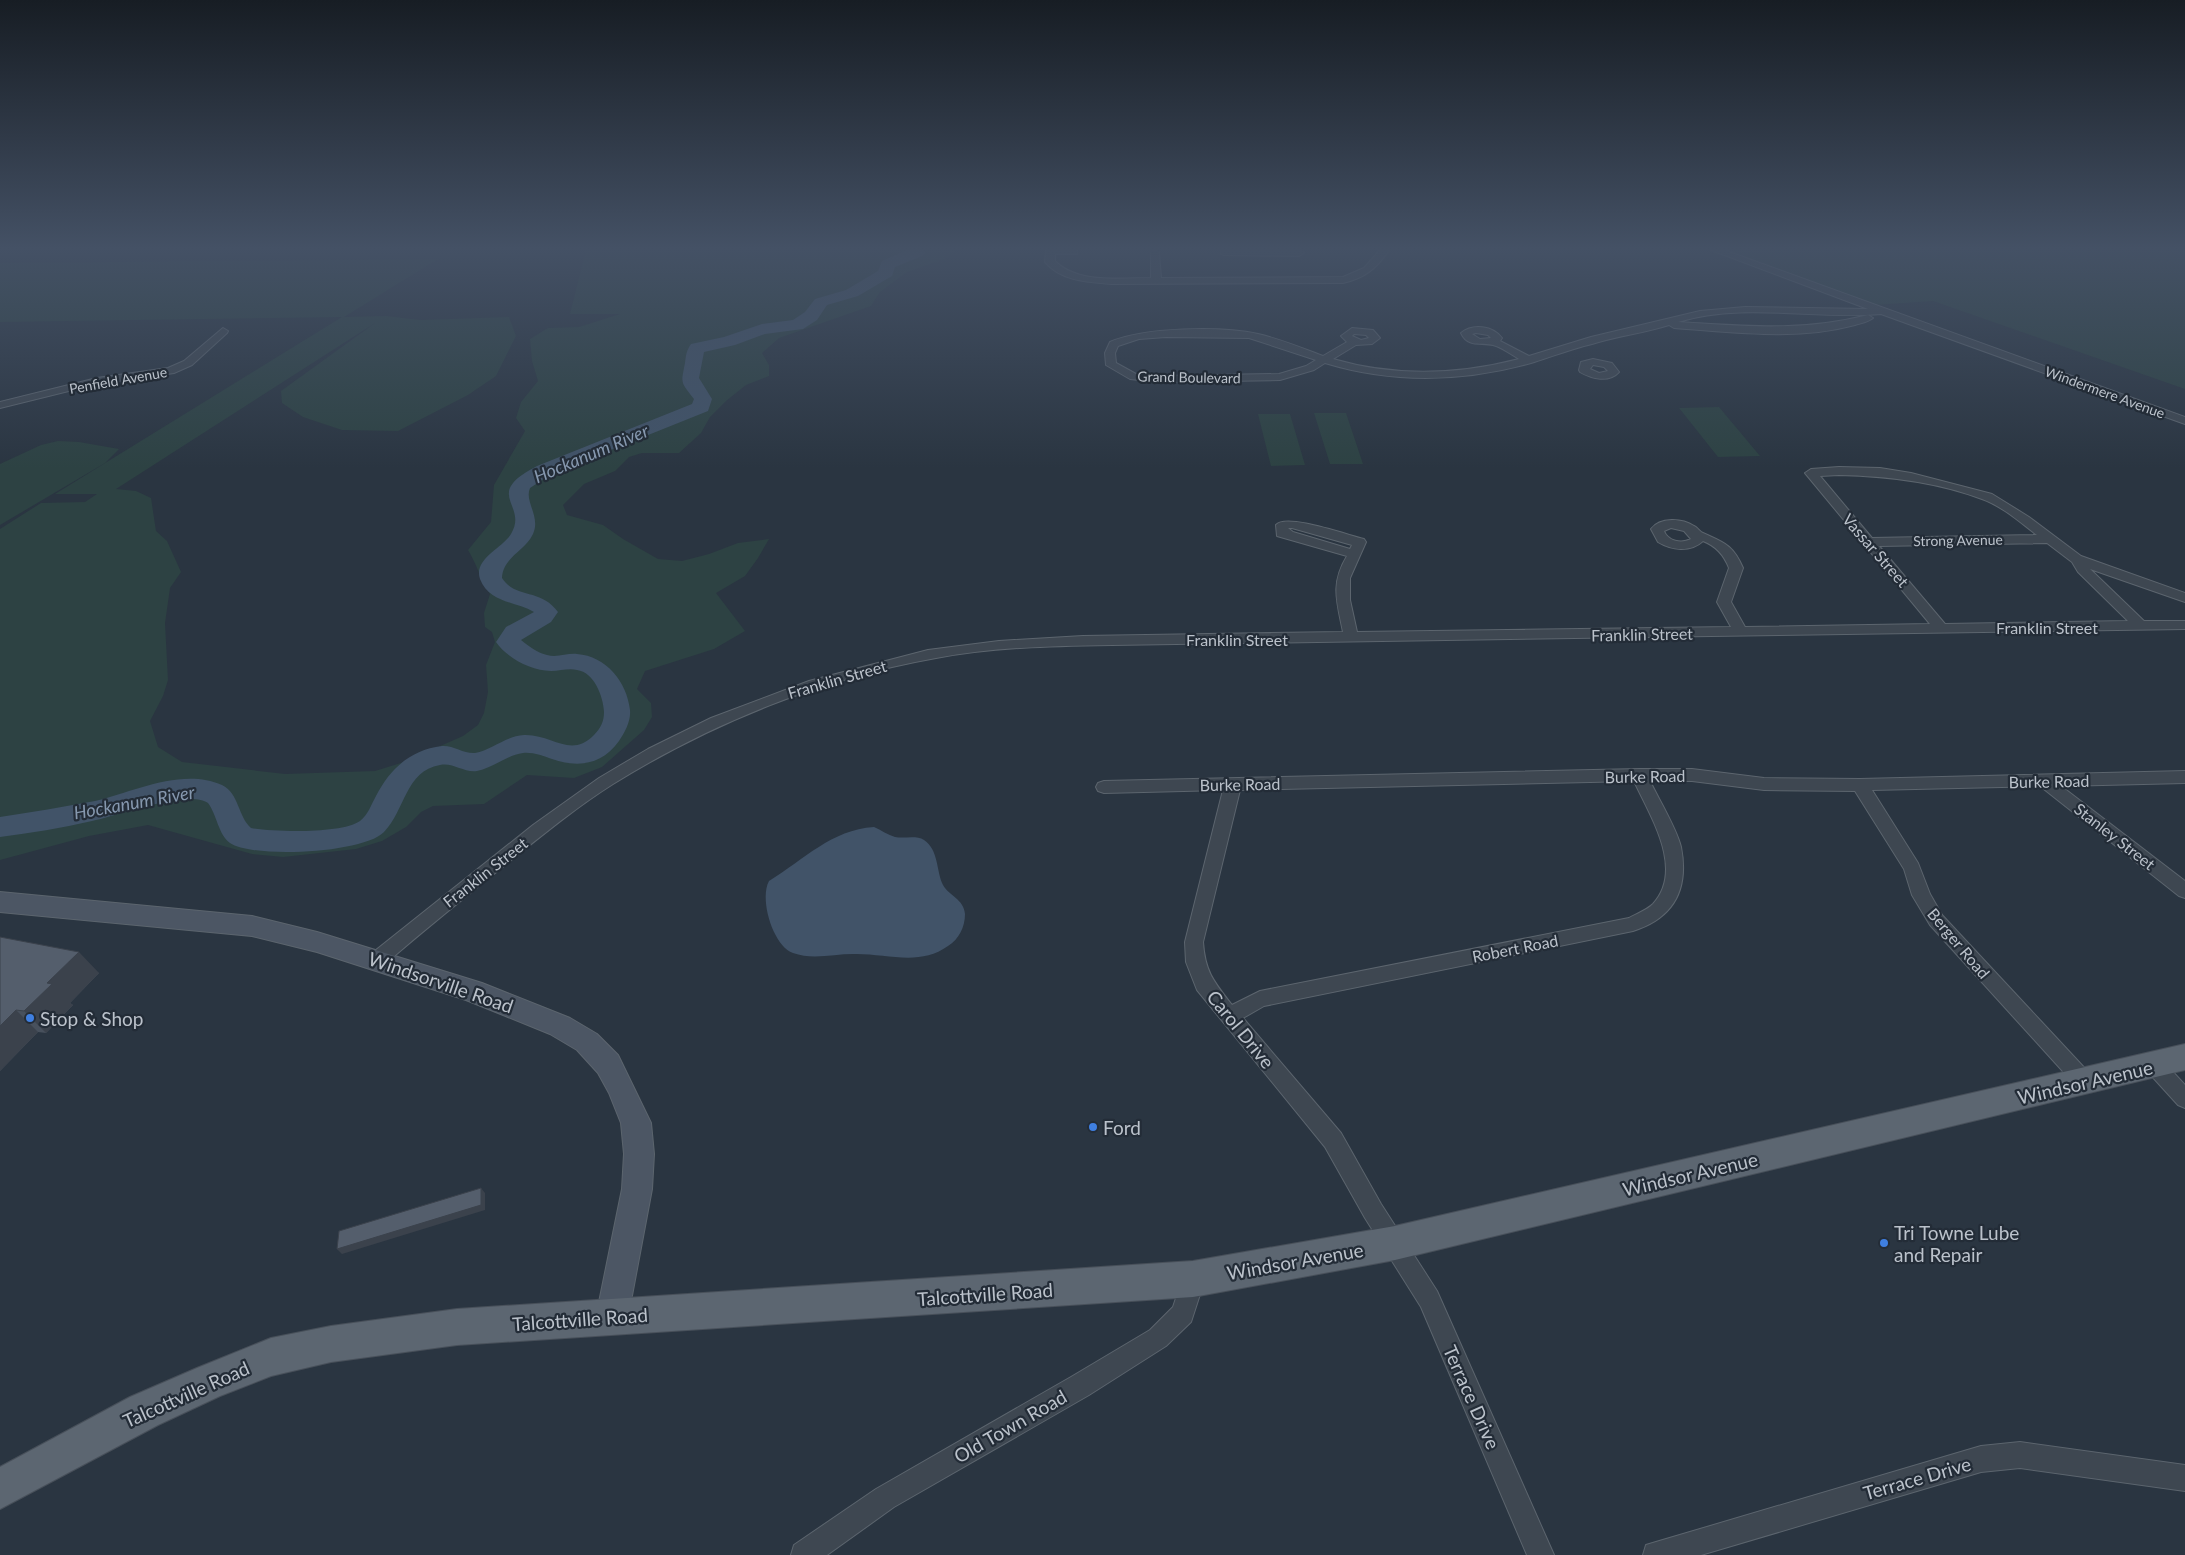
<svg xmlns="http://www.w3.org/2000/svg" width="2185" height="1555" viewBox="0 0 2185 1555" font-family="Lato,sans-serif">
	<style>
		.green { fill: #2d4243 }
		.water { fill: #415368 }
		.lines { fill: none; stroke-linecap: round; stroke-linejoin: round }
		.river { fill: #415368; fill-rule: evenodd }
		.street-casing { stroke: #5c656e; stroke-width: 2 }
		.secondary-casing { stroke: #5c656e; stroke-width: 2 }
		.primary-casing { stroke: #48505a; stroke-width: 2 }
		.street { fill: #3e4751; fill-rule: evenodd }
		.secondary { fill: #4c5664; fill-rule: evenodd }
		.primary { fill: #5c6671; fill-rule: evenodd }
		.wall { fill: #48515d }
		.shaded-wall { fill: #3b424c }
		.building { fill: #545e6c; stroke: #3b424c }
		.shop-dot { fill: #3f7fe0; stroke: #232c37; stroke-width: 2 }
		.labels { text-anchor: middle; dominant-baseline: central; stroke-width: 4.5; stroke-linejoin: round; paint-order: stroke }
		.far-street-label { font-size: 14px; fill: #bbc2cb; stroke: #232c37 }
		.street-label { font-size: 16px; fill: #bbc2cb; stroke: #232c37 }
		.water-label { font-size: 18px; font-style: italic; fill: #8698af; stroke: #232c37 }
		.near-street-label { font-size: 19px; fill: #bbc2cb; stroke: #232c37 }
		.near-poi-label { font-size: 19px; fill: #bbc2cb; stroke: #232c37; text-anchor: start }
	</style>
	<rect width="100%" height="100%" fill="#2a3541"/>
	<path class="green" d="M586 250H957L945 259 907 272 880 292 871 306 779 338 762 353 769 365V376L746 385 726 401 710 417 701 433 679 453H642L629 457 615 471 584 484 563 505 567 515 603 525 623 539 658 559 682 561 709 554 738 543 769 539 758 558 745 576 716 593 745 631 714 649 645 671 637 689 651 703 652 717 644 730 602 767 574 778 527 775 484 804 433 806 421 812 406 827 382 841 356 849 283 857 252 854 148 825 89 836 0 860V529L41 503 85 502 97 494H55L342 317 0 322V263L438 259 344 317 386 316 420 320 509 317 516 336 496 376 468 395 398 431 342 430 303 417 282 403 281 391 375 323 116 489 136 491 151 498 156 531 167 541 181 572 170 588 165 623 168 680 163 696 150 721 158 747 182 762 285 774 375 771 404 762 463 736 478 725 484 713 488 692 486 665 495 642 492 632 485 627 484 613 490 594C481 580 477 565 468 550L491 522 494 485 525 431 516 418 521 402 538 381 532 361 530 339 548 328 579 327 620 314H570Z
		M1725 250H2185V389L1933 301 1875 305Z
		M1719 407 1760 456 1718 457 1679 408Z
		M1314 413H1346L1363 464H1330Z
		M1258 414H1290L1305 465 1271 466Z
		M58 441 79 442 119 449 105 463 0 525V464L41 445Z"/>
	<path class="water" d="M874 827C881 830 888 835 895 837 904 839 916 835 924 840 939 850 936 871 943 885 949 896 964 899 965 914 965 927 959 939 948 946 919 967 886 953 853 954 834 954 812 960 793 953 773 946 759 899 769 881 805 859 831 830 874 827Z"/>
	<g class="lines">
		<path class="river" d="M907 250H923L925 253 922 256 895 267 892 276 858 296 827 305 817 320 803 329 765 334 735 345 704 352 699 378 712 399 708 411 551 474 530 488C524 502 541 516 533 534 525 551 503 557 502 578 515 599 541 588 558 612L551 622 521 640C528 646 538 653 547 655 557 658 567 653 577 654 606 656 627 682 630 710 631 721 625 732 619 741 602 765 578 768 552 759 543 756 533 752 523 753 507 755 493 768 477 771 464 773 453 762 440 765 405 771 405 811 384 832 364 853 254 859 230 843 218 834 217 815 208 803 188 789 117 816 92 821 61 828 31 833 0 837V817C32 812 63 807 95 801 133 792 182 767 222 785 239 793 238 817 251 828 273 832 342 834 360 821 368 815 371 805 376 796 390 769 410 750 442 746 453 745 464 754 475 753 492 750 506 736 524 735 553 734 570 759 594 735 601 728 604 721 604 712 603 696 594 672 577 670 569 668 560 671 551 671 531 671 507 658 496 642L506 627 534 612C515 601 489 603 480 579 473 559 503 548 511 534 529 504 481 495 537 466L692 404 694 399C680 381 681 384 685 363 686 356 686 351 691 344L724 337 762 324 793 320 805 312 815 299 846 290 878 271 882 261Z"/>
		<defs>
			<path id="street" d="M1046 250H1077V254H1055V261C1078 284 1121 278 1151 278V250L1159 252 1161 278 1343 277 1364 268 1380 250H1389C1377 268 1365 278 1343 283L1111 284C1088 282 1061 281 1045 262Z
				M1221 250H1299L1304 253 1299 256 1224 255 1221 254Z
				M1711 250H1724L2185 417V424L1881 314C1815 320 1744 302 1678 322 1746 326 1801 332 1868 315L1873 318C1868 322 1861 323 1855 325 1796 341 1734 332 1674 328L1669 325C1644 333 1617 336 1592 344 1571 349 1550 357 1531 363 1462 382 1394 384 1325 363L1314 370 1280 380 1157 382 1130 379 1106 365 1105 353 1110 342C1144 327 1222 326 1258 334 1280 339 1302 348 1323 356L1347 342 1341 336 1352 328 1373 330 1380 338 1372 344 1356 345 1333 359C1395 377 1457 375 1519 359 1511 354 1501 347 1493 345 1481 342 1468 348 1461 333 1473 323 1493 326 1502 338L1500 341 1529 356 1591 337 1700 311 1745 307 1868 309ZM1476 333 1488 335 1491 338 1480 339 1472 334ZM1354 334 1366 335 1369 338 1361 340 1352 336ZM1166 337 1249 338 1316 360 1306 366 1279 374 1157 376 1136 374 1116 363 1115 353 1118 346 1139 339Z
				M223 328 228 331 227 333 192 365 174 373 97 384 0 408V402L97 378 168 368 184 361Z
				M1593 359 1612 363 1619 372C1609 383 1592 379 1580 372L1579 370 1581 362ZM1593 365 1604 367 1608 371 1599 373 1590 369Z
				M1839 467 1880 468 1911 473 1992 494 2029 517 2081 556 2185 593V602L2090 569 2144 621H2185V629L1112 645C1053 646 994 647 936 658 823 678 711 723 613 784 575 808 540 837 505 865 464 898 424 930 385 964L378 967 371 964 369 959 371 954 533 825 599 778 648 749 711 718 809 681 928 650 999 641 1083 636 1343 632C1337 602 1330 584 1347 556L1277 536 1276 525C1286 513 1347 535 1364 539L1366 542 1350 578V600L1357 632 1731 627 1717 602 1729 568C1724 555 1716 546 1703 541 1690 553 1671 550 1658 542L1651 529C1660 517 1682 518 1694 526 1698 528 1700 532 1703 533 1725 543 1733 545 1743 568L1731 602 1745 627 1930 624 1805 473 1811 469ZM1839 475C1887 476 1937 482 1982 499 2002 506 2021 523 2037 535L1872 538 1820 476ZM1288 528H1292L1352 545 1350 549 1293 532ZM1671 528 1684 531 1691 539C1681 544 1668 541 1664 531ZM2047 543 2072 562 2078 572 2128 621 1945 624 1879 546Z
				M1639 769H1692L1764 778 1860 779 2185 771V783L2061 786 2185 881V898L2179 896 2040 786 1872 790 1918 863 1930 894 1942 915 2092 1076 2095 1082 2092 1088 2085 1091 2078 1088 1930 925 1912 895 1904 869 1855 791 1764 790 1692 781H1650C1658 798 1677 829 1681 847 1689 889 1674 918 1633 931L1264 1006 1243 1018 1341 1133 1381 1204 1437 1291 1554 1555H1527L1421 1307 1365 1218 1325 1147 1197 990 1186 962 1185 942 1223 790 1104 793 1098 791 1096 787 1098 783 1104 781ZM1634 781C1650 816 1685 869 1653 904 1647 910 1636 914 1629 918L1260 991 1232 1005C1214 982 1205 972 1203 942L1240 790Z
				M2155 1057 2162 1060 2185 1085V1108L2178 1105 2148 1072 2145 1066 2148 1060Z
				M1193 1268 1201 1271 1205 1279 1191 1322 1166 1346 1089 1395 894 1507 827 1555H791L794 1545 876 1489 1071 1377 1150 1330 1173 1307 1185 1271Z
				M2020 1442 2185 1465V1491L2020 1468 1981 1472 1701 1555H1643L1646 1545 1656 1542 1981 1446Z"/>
			<path id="secondary" d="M0 892 252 916 317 932 482 983 570 1018 597 1034 618 1055 651 1123 654 1154 652 1189 628 1317 624 1329 612 1333 600 1329 596 1317 622 1189 624 1154 621 1123 609 1093 598 1073 577 1050 550 1034 466 1000 317 952 252 936 0 912Z"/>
			<path id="primary" d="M2185 1044V1070L1395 1260 1193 1297 457 1345 331 1362 271 1376 220 1396 158 1425 0 1509V1467L130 1397 197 1368 271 1338 331 1326 457 1309 1193 1261 1395 1226Z"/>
		</defs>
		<use href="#street" class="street-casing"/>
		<use href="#secondary" class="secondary-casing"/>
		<use href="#primary" class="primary-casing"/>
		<use href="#street" class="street"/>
		<use href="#secondary" class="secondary"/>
		<use href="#primary" class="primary"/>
	</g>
	<path class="wall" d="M0 937 99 973 70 1003 73 1005 46 1033 38 1032 0 1071Z"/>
	<path class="shaded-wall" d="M79 952 99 973 70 1003 73 1005 46 1033 24 1011 47 983Z
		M16 1010 38 1032 0 1071V1026Z
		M481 1188 485 1193V1210L342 1254 337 1249Z"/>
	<path class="building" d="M0 937 79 952 47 983 52 984 24 1011 16 1010 0 1026Z
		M481 1188V1205L337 1249 339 1231Z"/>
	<linearGradient id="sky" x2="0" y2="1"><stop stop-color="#171d24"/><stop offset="0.53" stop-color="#445165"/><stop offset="1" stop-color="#445165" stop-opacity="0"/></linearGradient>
	<rect width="2185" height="468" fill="url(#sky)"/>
	<g class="shop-dot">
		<circle cx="30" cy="1018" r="5"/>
		<circle cx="1093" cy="1127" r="5"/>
		<circle cx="1884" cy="1243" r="5"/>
	</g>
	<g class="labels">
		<g class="far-street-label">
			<text transform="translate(1189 377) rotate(1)">Grand Boulevard</text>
			<text transform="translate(118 380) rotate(-10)">Penfield Avenue</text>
			<text transform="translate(2105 392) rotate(20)">Windermere Avenue</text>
			<text transform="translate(1958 540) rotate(-1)">Strong Avenue</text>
		</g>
		<g class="street-label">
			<text transform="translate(1876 550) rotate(49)">Vassar Street</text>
			<text x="2047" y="627">Franklin Street</text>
			<text transform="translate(1642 634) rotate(-1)">Franklin Street</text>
			<text x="1237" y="639">Franklin Street</text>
			<text transform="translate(837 679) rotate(-16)">Franklin Street</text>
			<text transform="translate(1645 776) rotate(-1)">Burke Road</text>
			<text transform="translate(2049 781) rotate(-1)">Burke Road</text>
			<text transform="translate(1240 784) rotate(-1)">Burke Road</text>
			<text transform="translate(2115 836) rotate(38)">Stanley Street</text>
			<text transform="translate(485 872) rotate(-38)">Franklin Street</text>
			<text transform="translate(1959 943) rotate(50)">Berger Road</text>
			<text transform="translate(1515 948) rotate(-11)">Robert Road</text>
		</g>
		<g class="water-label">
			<text transform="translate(591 453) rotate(-23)">Hockanum River</text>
			<text transform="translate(134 802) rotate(-10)">Hockanum River</text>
		</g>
		<g class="near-street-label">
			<text transform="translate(441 982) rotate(19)">Windsorville Road</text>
			<text transform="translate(1241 1029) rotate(51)">Carol Drive</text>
			<text transform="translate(2085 1082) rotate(-13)">Windsor Avenue</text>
			<text transform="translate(1690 1174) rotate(-13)">Windsor Avenue</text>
			<text transform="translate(1295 1261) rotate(-10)">Windsor Avenue</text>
			<text transform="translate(985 1294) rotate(-4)">Talcottville Road</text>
			<text transform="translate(580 1319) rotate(-4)">Talcottville Road</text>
			<text transform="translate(186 1394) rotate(-24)">Talcottville Road</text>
			<text transform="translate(1472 1397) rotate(66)">Terrace Drive</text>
			<text transform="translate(1010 1426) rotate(-30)">Old Town Road</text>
			<text transform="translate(1917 1478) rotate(-16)">Terrace Drive</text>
		</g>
		<g class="near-poi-label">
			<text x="40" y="1018">Stop &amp; Shop</text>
			<text x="1103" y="1127">Ford</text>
			<text x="1894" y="1232">Tri Towne Lube<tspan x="1894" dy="22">and Repair</tspan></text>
		</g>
	</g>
</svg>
